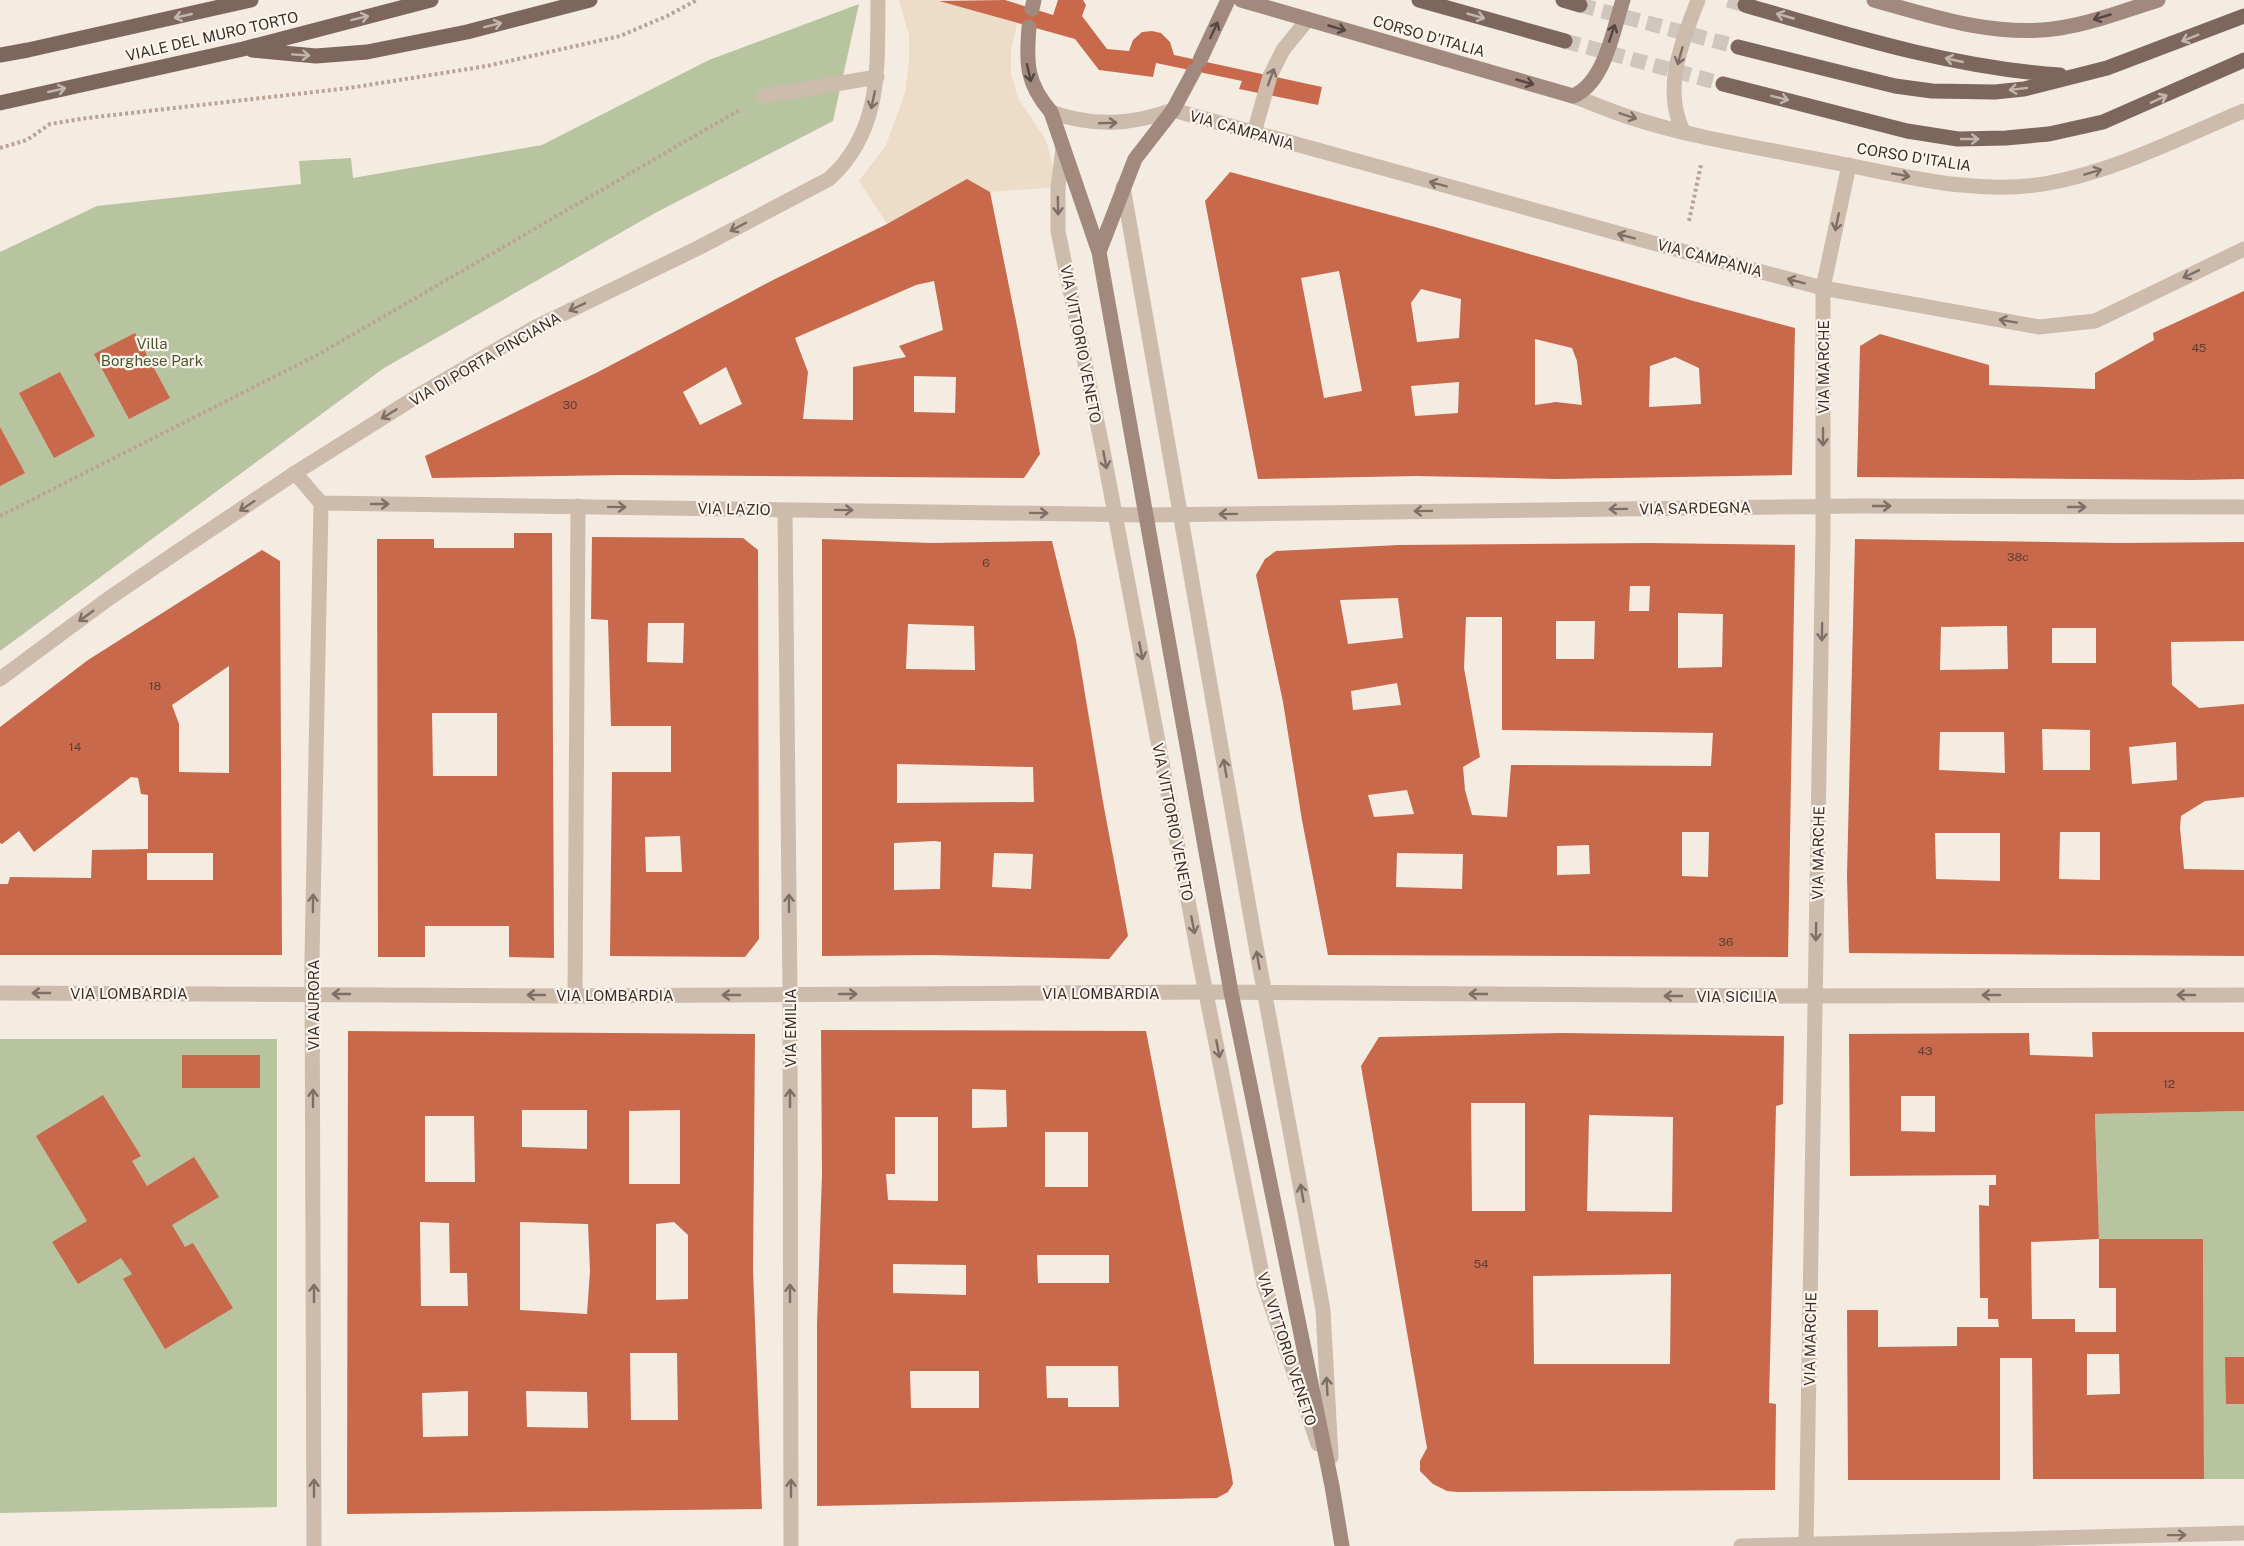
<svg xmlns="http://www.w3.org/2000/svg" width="2244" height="1546" viewBox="0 0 2244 1546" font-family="'Public Sans',sans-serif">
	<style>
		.green { fill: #b8c4a0 }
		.plaza { fill: #ecdcc8 }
		.building { fill: #c8694b; fill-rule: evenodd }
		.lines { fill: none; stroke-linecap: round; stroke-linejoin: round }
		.primary-tunnel { stroke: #cfc6bd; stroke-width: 15; stroke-dasharray: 15 8; stroke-linecap: butt }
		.path { stroke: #b9a596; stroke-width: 4; stroke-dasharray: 3 3; stroke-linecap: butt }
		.service { stroke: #cdbbac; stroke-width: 15 }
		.minor { stroke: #cdbbac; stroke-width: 15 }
		.tertiary { stroke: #cdbbac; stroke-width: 15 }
		.secondary { stroke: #a18a7d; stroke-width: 15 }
		.primary { stroke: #7d675c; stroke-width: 15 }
		.oneway { stroke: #c2b5ac }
		.oneway2 { stroke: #544640 }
		.oneway3 { stroke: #7d6f65 }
		.labels { text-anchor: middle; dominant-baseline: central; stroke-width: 4.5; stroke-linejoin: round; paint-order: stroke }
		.number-label { font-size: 12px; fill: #5e3e33 }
		.street-label { font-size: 15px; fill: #3b302b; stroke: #fbf5ee }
		.park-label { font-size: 15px; fill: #4a5a2e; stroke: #fbf5ee }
	</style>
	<rect width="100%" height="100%" fill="#f4ebe1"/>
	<path class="green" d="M859 4 833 121 655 213 384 368 0 651V252L97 206 301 184 299 161 351 158 353 178 542 145 709 60Z
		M0 1039H277V1507L0 1513Z
		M2244 1111V1479H2204L2203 1239H2099L2095 1114Z"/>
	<path class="plaza" d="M899 0H937L1017 23 1011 51V74L1018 98 1046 140 1058 187 990 192 967 180 887 224 859 181 886 145 905 93 909 62V35Z"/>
	<path class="building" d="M1005 0 1053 15 1058 0H1083L1086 5 1082 16 1107 49 1129 51 1133 40 1142 32 1152 31 1161 33 1170 42 1174 55 1322 87 1318 105 1239 89 1242 81 1156 63 1153 77 1099 70 1075 39 939 1Z
		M1230 172 1435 227 1690 300 1795 328 1792 475 1556 479 1417 476 1258 479 1205 201ZM1339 271 1362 391 1324 398 1301 278ZM1421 289 1461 299 1459 338 1417 342 1411 303ZM1535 339 1572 348 1577 361 1582 405 1556 402 1535 405ZM1675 357 1699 368 1701 404 1649 407 1650 366ZM1459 382 1458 413 1415 416 1411 386Z
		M967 179 990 192 1018 331 1040 454 1024 478 621 475 432 478 425 456 596 373 775 279 887 224ZM934 281 943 330 899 346 906 357 853 367V420L803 419 808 372 795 338 916 285ZM726 367 742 404 700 425 683 392ZM914 376 956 377 955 413 914 412Z
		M2244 291V479L2193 480 1857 477 1860 346 1880 334 1989 365V385L2095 389V373L2154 340 2153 333Z
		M135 333 170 398 129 419 94 354Z
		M60 372 95 436 54 458 19 393Z
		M0 427 25 473 0 486Z
		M514 533H552L554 958 509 957V926H425V957H378L377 539H434V548H514ZM432 713H497V776H433Z
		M592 537 743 538 758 550 759 939 745 957 610 956 612 772H671V726H611L608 620 591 619ZM648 623H684L683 663 647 662ZM680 836 682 872H646L645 837Z
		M822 539 931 543 1052 541 1076 640 1103 802 1128 936 1109 959 932 955 822 956ZM908 624 974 626 975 670 906 669ZM897 764 1033 767 1034 802 897 803ZM935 841 941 842 940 889 894 890V843ZM994 853 1033 854 1031 889 992 887Z
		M1855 539 2119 543 2244 542V641L2171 642 2172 685 2199 708 2244 704V797L2205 801 2181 816 2180 828 2184 869 2244 870V956L1849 953 1847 876ZM1996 626H2007L2008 669 1940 670 1941 627ZM2052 628H2096V663H2052ZM2042 729 2090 730V770H2043ZM1940 732H2004L2005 773 1939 770ZM2176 742 2177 780 2132 784 2129 747ZM2060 832H2100V880L2059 879ZM1935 833H2000V881L1936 879Z
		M1650 543 1795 545 1788 957 1328 955 1302 820 1283 702 1256 575 1265 559 1276 551 1399 545ZM1630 586H1650L1649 611H1629ZM1398 598 1403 638 1348 644 1340 600ZM1678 613 1723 614 1722 667 1678 668ZM1466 617H1502V730L1713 733 1711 766 1511 765 1507 817 1472 815 1465 790 1463 767 1480 757 1464 668ZM1556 621H1595L1594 659H1556ZM1397 683 1401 705 1353 710 1351 691ZM1407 790 1414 814 1374 817 1368 795ZM1682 832H1709L1708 877 1682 876ZM1589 845 1590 874 1557 875V846ZM1397 853 1463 854 1462 889 1396 887Z
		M262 550 280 561 282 955H0V884H8L10 877 91 878 92 850 148 849V795L141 794 138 778 131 777 34 852 19 831 2 844 0 843V727L88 660ZM229 666V773L179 772V724L172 705ZM147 853H213V880H147Z
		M821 1030 1146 1031 1231 1471 1233 1484 1228 1492 1217 1498 817 1506V1325L822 1174ZM972 1089 1006 1090 1007 1127 972 1128ZM895 1117H938V1201L888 1200 886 1174H895ZM1045 1132H1088V1187H1045ZM1037 1255H1109V1283H1038ZM893 1264 966 1265V1295L893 1293ZM1046 1366H1118L1119 1407H1068V1398H1047ZM910 1371H979V1408H911Z
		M348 1031 755 1034 753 1270 762 1509 347 1514ZM522 1110H587V1149L522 1147ZM680 1110V1184H629V1111ZM425 1116H474L475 1182H425ZM420 1222 449 1223 450 1273H467L468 1306H421ZM520 1222 588 1224 590 1271 587 1314 520 1310ZM674 1222 688 1235V1299L656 1300V1224ZM630 1353H677L678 1420H631ZM468 1391V1436L423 1437 422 1393ZM526 1391 587 1392 588 1428 527 1427Z
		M2092 1032H2244V1111L2095 1114 2099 1239 2031 1242 2032 1319H2075V1332H2116V1288H2099V1239H2203L2204 1479H2033L2032 1358H2000V1480H1848L1847 1310H1878V1347L1957 1346V1327H1999L1998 1319H1988V1298H1980L1979 1205 1989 1206V1185H1996V1175L1850 1176 1849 1034 2029 1033 2030 1055 2093 1057ZM1901 1096H1935V1132L1901 1131ZM2087 1354H2119L2120 1394 2087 1395Z
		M1562 1033 1784 1036 1783 1104 1776 1106 1769 1403 1776 1404 1775 1490 1457 1492 1447 1491 1433 1484 1420 1471V1461L1427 1448 1361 1066 1379 1037ZM1471 1103H1525V1211H1472ZM1589 1115 1673 1117 1672 1212 1587 1211ZM1671 1274 1670 1364H1534L1533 1276Z
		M182 1055H260V1088H182Z
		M103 1095 141 1156 132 1161 147 1186 194 1157 219 1197 172 1225 185 1247 193 1243 233 1308 165 1349 123 1279 132 1274 121 1258 78 1284 52 1242 87 1221 36 1136Z
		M2225 1357H2244V1404H2226Z"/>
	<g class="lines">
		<path class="primary-tunnel" d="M1728 0 1745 5
			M1580 5 1738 47
			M1565 41 1723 84"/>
		<path class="path" d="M0 148 27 140 50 124 87 118 349 88 487 66 620 36 667 16 697 0
			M1689 221 1701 165
			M0 516 319 354 741 109"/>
		<path class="service" d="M764 96 877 77
			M1063 148 1058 187V231L1104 456 1197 948 1264 1284 1318 1444
			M1123 187 1255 941 1317 1277 1323 1310 1331 1457
			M575 996 578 506"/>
		<path class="minor" d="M1051 112C1093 127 1131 125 1173 110L1682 251 1823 288 2039 327 2095 321 2244 249
			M1683 131C1662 88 1682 42 1698 0
			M1254 133 1270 76 1283 50 1308 19
			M295 473 321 503 312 959 314 1546
			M321 503 1146 515 1856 506 2244 507
			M785 510 790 994 791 1546
			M0 993 575 996 1206 992 1787 996 2244 995
			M1806 1544 1823 533V288L1849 165
			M1741 1546 2244 1533"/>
		<path class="tertiary" d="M1573 96C1592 103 1610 111 1629 117 1696 139 1768 149 1837 163 1905 176 1979 196 2049 183 2116 171 2181 137 2244 111
			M0 679 108 599 174 554 295 473 419 395 534 328 700 247 829 179C883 130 877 66 878 0"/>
		<path class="secondary" d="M1241 0 1573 96C1605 83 1613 30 1623 0
			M1874 0C1933 17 1998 38 2060 28 2093 23 2126 10 2158 0
			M1032 9 1034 0
			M1029 27C1026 63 1026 83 1051 112L1099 252 1231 992 1332 1486 1342 1546
			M1200 60 1228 0
			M1099 252 1135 159 1173 110 1194 71"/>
		<path class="primary" d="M1419 0 1565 41
			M1563 0 1580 5
			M1745 5C1848 35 1953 68 2060 75
			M1738 47 1895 86 1932 91 1995 92 2024 89 2107 68 2244 16
			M252 50 316 56 367 52 467 32 590 0
			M0 55 28 50 251 0
			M1723 84 1907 131 1958 139 2006 138 2049 134 2103 122 2244 60
			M0 103 243 49 431 0"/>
	</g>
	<defs><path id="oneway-shaft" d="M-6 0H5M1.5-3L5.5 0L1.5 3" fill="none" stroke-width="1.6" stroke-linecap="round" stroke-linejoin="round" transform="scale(1.5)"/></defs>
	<g class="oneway">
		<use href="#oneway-shaft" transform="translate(183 16) rotate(167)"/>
		<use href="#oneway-shaft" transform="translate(1476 16) rotate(16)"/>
		<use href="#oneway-shaft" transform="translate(1785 16) rotate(-164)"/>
		<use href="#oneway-shaft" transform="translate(360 18) rotate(-14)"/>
		<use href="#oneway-shaft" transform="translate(493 25) rotate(-14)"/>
		<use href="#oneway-shaft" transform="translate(2190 38) rotate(158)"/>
		<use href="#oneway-shaft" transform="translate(301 55) rotate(4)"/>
		<use href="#oneway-shaft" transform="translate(1954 60) rotate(-167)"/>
		<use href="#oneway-shaft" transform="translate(2018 89) rotate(173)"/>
		<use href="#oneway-shaft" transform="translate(57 90) rotate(-13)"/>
		<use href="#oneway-shaft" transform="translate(1780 98) rotate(14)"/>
		<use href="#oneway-shaft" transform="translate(2159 99) rotate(-25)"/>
		<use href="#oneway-shaft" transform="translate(1970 139)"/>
	</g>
	<g class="oneway2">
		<use href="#oneway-shaft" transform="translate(2102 17) rotate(164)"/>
		<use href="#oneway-shaft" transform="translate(1337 28) rotate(16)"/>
		<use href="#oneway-shaft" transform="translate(1214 30) rotate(-65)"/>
		<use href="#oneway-shaft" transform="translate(1612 33) rotate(-72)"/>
		<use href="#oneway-shaft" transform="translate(1029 73) rotate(77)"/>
		<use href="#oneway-shaft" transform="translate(1525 82) rotate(16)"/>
	</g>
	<g class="oneway3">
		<use href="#oneway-shaft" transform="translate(1680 56) rotate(106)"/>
		<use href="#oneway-shaft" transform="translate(1271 77) rotate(-70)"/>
		<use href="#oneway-shaft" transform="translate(873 100) rotate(102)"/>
		<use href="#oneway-shaft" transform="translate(1628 116) rotate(18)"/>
		<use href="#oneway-shaft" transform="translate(1108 123) rotate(-2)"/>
		<use href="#oneway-shaft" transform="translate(2093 172) rotate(-17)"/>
		<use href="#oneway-shaft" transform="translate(1901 175) rotate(10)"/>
		<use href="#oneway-shaft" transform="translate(1438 184) rotate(-165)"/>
		<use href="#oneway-shaft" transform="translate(1058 206) rotate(89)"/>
		<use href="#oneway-shaft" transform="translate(1837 222) rotate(102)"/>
		<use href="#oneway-shaft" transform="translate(738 227) rotate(152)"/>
		<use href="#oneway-shaft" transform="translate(1626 236) rotate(-165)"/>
		<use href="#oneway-shaft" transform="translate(2191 274) rotate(154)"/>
		<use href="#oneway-shaft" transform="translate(1796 281) rotate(-165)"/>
		<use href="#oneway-shaft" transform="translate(577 307) rotate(154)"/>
		<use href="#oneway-shaft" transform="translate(2008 321) rotate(-170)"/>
		<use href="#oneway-shaft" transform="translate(389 414) rotate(148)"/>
		<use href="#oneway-shaft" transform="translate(1823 437) rotate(90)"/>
		<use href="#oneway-shaft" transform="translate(1105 460) rotate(79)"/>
		<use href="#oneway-shaft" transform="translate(380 504)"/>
		<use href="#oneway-shaft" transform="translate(247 506) rotate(146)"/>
		<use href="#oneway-shaft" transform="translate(1882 506)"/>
		<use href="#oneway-shaft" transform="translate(617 507) rotate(1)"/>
		<use href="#oneway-shaft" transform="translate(2077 507)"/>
		<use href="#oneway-shaft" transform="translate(1618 509) rotate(179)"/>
		<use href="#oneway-shaft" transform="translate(844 510) rotate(1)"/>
		<use href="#oneway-shaft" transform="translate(1423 511) rotate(179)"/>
		<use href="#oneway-shaft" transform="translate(1039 513) rotate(1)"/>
		<use href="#oneway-shaft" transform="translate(1228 514) rotate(179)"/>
		<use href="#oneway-shaft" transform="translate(86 616) rotate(144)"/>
		<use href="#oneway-shaft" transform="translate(1822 632) rotate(91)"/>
		<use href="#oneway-shaft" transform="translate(1141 651) rotate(79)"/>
		<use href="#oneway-shaft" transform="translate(1225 768) rotate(-100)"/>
		<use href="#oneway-shaft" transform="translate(313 903) rotate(-89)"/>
		<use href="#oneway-shaft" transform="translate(789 903) rotate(-90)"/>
		<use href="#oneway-shaft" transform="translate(1193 925) rotate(79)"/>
		<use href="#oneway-shaft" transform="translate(1816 932) rotate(91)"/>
		<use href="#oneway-shaft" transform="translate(1258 960) rotate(-100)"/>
		<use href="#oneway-shaft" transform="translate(41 993) rotate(-180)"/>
		<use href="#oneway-shaft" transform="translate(341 994) rotate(-180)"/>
		<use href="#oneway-shaft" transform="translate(848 994)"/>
		<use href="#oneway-shaft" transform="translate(1478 994) rotate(-180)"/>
		<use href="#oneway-shaft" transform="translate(536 995) rotate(-180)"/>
		<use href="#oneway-shaft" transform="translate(731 995) rotate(180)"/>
		<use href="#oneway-shaft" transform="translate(1991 995) rotate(180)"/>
		<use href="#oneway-shaft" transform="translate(2186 995) rotate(180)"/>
		<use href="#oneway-shaft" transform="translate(1673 996) rotate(-180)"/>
		<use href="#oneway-shaft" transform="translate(1218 1049) rotate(79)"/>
		<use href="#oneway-shaft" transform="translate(313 1098) rotate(-90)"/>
		<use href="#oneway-shaft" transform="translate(790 1098) rotate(-90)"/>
		<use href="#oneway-shaft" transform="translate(1302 1193) rotate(-100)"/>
		<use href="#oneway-shaft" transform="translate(314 1293) rotate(-90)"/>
		<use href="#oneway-shaft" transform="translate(790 1293) rotate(-90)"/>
		<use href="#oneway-shaft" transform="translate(1327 1386) rotate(-93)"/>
		<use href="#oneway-shaft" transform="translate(314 1488) rotate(-90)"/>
		<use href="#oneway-shaft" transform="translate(791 1488) rotate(-90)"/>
		<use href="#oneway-shaft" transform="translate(2177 1535) rotate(-1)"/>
	</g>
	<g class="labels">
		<g class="number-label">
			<text x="2199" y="348">45</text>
			<text x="570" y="405">30</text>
			<text x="2018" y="557">38c</text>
			<text x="986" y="563">6</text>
			<text x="155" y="686">18</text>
			<text x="75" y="747">14</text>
			<text x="1726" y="942">36</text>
			<text x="1925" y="1051">43</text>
			<text x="2169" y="1084">12</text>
			<text x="1481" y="1264">54</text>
		</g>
		<g class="street-label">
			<text transform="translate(212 36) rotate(-13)">VIALE DEL MURO TORTO</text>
			<text transform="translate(1429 36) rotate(16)">CORSO D'ITALIA</text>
			<text transform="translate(1242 130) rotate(16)">VIA CAMPANIA</text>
			<text transform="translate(1914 157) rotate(9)">CORSO D'ITALIA</text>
			<text transform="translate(1710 258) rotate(15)">VIA CAMPANIA</text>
			<text transform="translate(1081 344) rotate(79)">VIA VITTORIO VENETO</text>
			<text transform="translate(485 359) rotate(-30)">VIA DI PORTA PINCIANA</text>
			<text transform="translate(1823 367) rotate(-90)">VIA MARCHE</text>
			<text transform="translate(1695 508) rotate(-1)">VIA SARDEGNA</text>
			<text transform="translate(734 509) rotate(1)">VIA LAZIO</text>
			<text transform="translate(1173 822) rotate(79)">VIA VITTORIO VENETO</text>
			<text transform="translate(1818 853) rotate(-89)">VIA MARCHE</text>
			<text x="129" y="993">VIA LOMBARDIA</text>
			<text x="1101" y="993">VIA LOMBARDIA</text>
			<text x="615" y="995">VIA LOMBARDIA</text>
			<text x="1737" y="996">VIA SICILIA</text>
			<text transform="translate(313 1005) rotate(-90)">VIA AURORA</text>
			<text transform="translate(790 1028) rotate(-90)">VIA EMILIA</text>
			<text transform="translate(1810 1339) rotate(-89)">VIA MARCHE</text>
			<text transform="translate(1287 1349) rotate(72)">VIA VITTORIO VENETO</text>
		</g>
		<g class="park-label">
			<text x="152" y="343">Villa<tspan x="152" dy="17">Borghese Park</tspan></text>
		</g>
	</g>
</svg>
